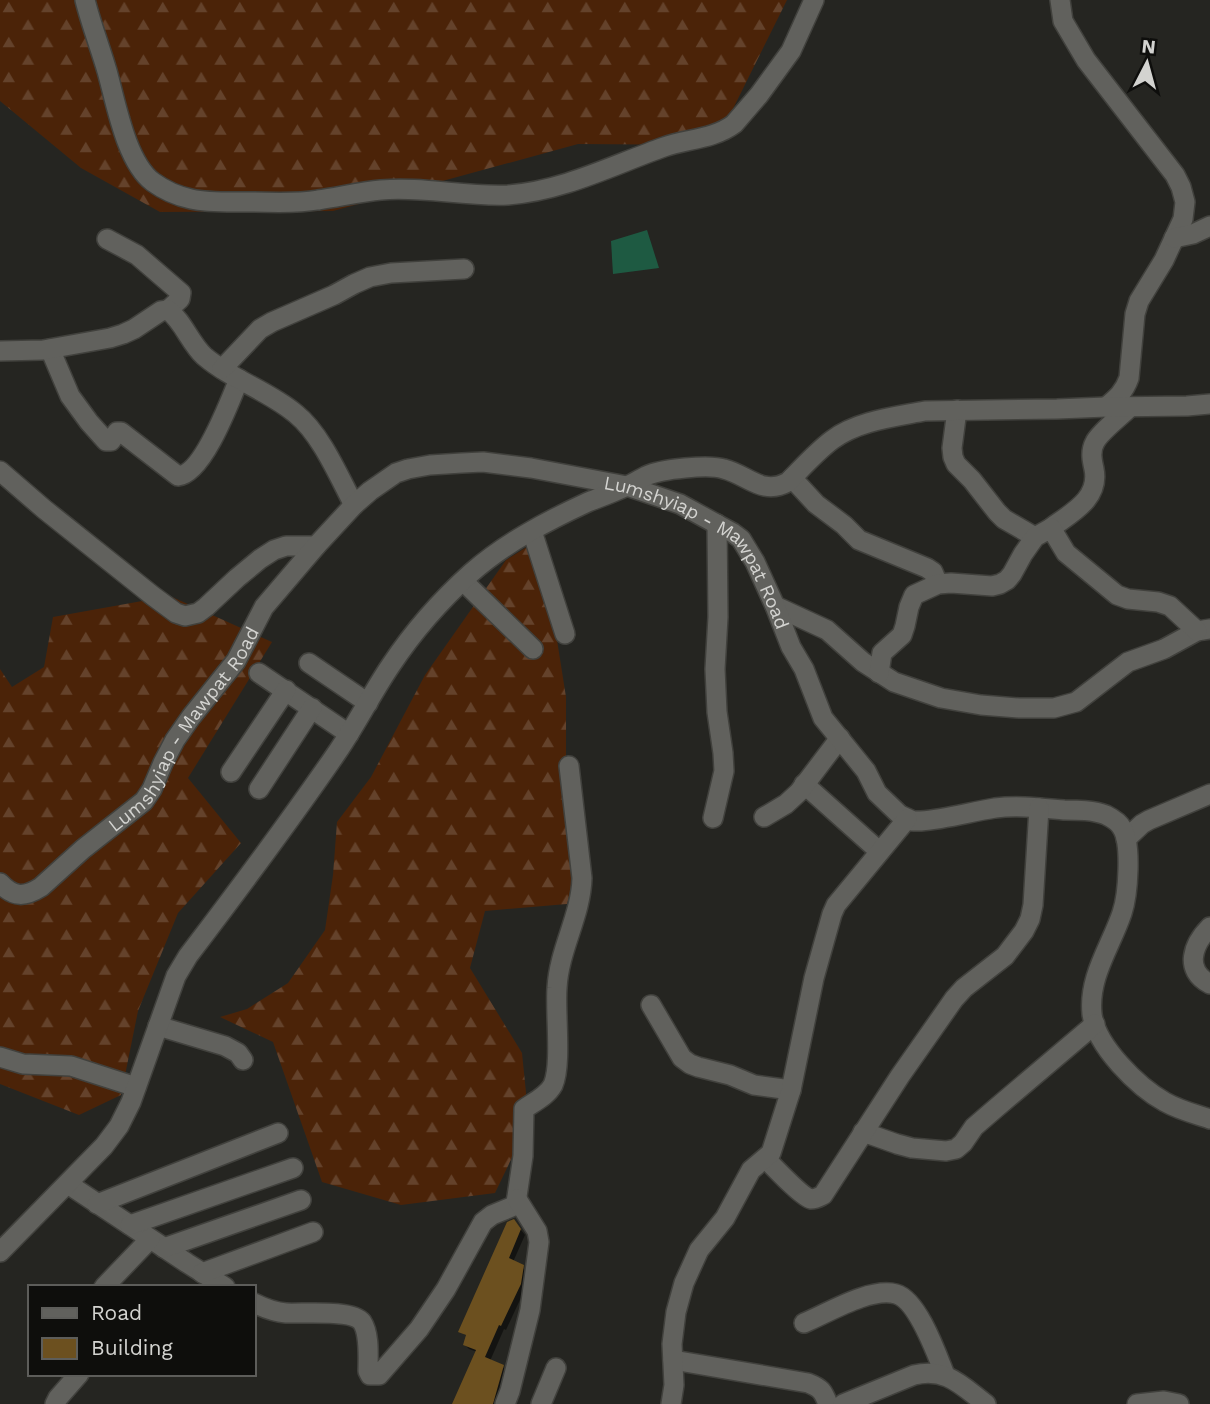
<svg xmlns="http://www.w3.org/2000/svg" width="1210" height="1404" viewBox="0 0 1210 1404" font-family="'Work Sans',sans-serif">
	<style>
		.forest { fill: url(#forest-firs) }
		.water { fill: #1e5a42 }
		.shadow { fill: #0007 }
		.building { fill: #6c501f }
		.lines { fill: none; stroke-linecap: round; stroke-linejoin: round }
		.minor-casing { stroke: #41413d; stroke-width: 22 }
		.minor { stroke: #61615d; stroke-width: 19 }
		.labels { text-anchor: middle; dominant-baseline: central; stroke-width: 5; stroke-linejoin: round; paint-order: stroke }
		.street-label { font-size: 19px; fill: #d3d3d0; stroke: #0e0e0c }
	</style>
	<defs>
		<pattern id="forest-firs" width="22" height="20" patternUnits="userSpaceOnUse" patternTransform="scale(1.75)"><rect width="22" height="20" fill="#4b2308"/><path d="M5 1l3.5 6h-7zM16 11l3.5 6h-7z" fill="#64422b"/></pattern>
	</defs>
	<rect width="100%" height="100%" fill="#252521"/>
	<path class="forest" d="M0 0H787L715 145 578 144 333 211 160 212 81 168 0 101Z
		M538 540 554 621 566 697V769L577 866 567 904 485 911 470 968 522 1053 529 1122 495 1193 401 1205 322 1182 273 1042 220 1017 247 1009 288 983 325 930 333 875 337 822 371 777 425 675 506 560Z
		M170 596 272 642 188 778 241 843 178 913 138 1011 121 1095 79 1115 0 1084V669L12 687 44 667 53 617Z"/>
	<path class="water" d="M647 230 659 268 613 274 611 241Z"/>
	<path class="shadow" d="M518 1226 525 1235 513 1262 522 1267 527 1272 525 1289 506 1330 504 1329 490 1361 503 1367 507 1372 498 1404H453L477 1352 469 1349 465 1345 468 1337 460 1331Z"/>
	<path class="building" d="M514 1219 521 1229 509 1258 524 1265 521 1284 501 1326 499 1325 485 1357 504 1365 493 1404H452L476 1350 463 1345 466 1335 458 1332 507 1222Z"/>
	<g class="lines">
		<defs>
			<g id="minor">
				<path d="M85 0C91 24 100 47 107 71 116 103 126 162 153 182 164 190 177 196 191 199 209 203 230 202 249 202 272 202 295 204 318 200 339 197 360 192 381 190 422 186 465 197 508 195 563 191 613 165 664 147 687 139 714 139 734 124L759 95 791 51 814 0"/>
				<path d="M1060 0 1063 21 1086 60 1175 175 1181 187 1185 202 1183 219 1164 260 1139 301 1135 314 1129 378C1124 392 1117 398 1106 407"/>
				<path d="M1174 238 1193 234 1210 226"/>
				<path d="M107 239 137 255 181 293 180 299 168 310"/>
				<path d="M50 349 70 396 89 422 106 441H111L117 432H121L178 476C203 474 230 401 239 379"/>
				<path d="M0 351 43 350 110 338 123 334 134 329 161 311 168 310C183 321 190 343 204 356 232 380 269 391 296 414 321 434 339 477 354 505"/>
				<path d="M222 369 260 329 272 322 334 295 354 284 370 277 391 273 464 269"/>
				<path d="M957 410 952 448 953 457 956 464 972 480 997 512 1004 519 1035 537"/>
				<path d="M0 471 44 509 153 596 176 613 185 616 198 613 206 607 237 578 260 559 274 550 286 546H316"/>
				<path d="M792 478 816 504 844 525 859 540 927 568 933 572 938 584"/>
				<path d="M1051 528C1071 513 1100 499 1094 469 1092 460 1090 451 1095 442 1100 432 1121 416 1130 407"/>
				<path d="M532 531 565 634"/>
				<path d="M463 581 533 649"/>
				<path d="M775 606 827 630 863 662 894 682 941 698 981 705 1019 708H1054L1076 702 1128 662 1164 649 1197 631 1210 629"/>
				<path d="M309 663 368 703"/>
				<path d="M259 673 349 734"/>
				<path d="M879 673 882 653 902 635 905 626 909 607 914 595 938 584 951 583 992 586 1000 584 1007 580 1012 574 1023 554 1035 537 1051 528 1066 553 1117 595 1128 599 1158 602 1170 606 1197 631"/>
				<path d="M231 772 286 690"/>
				<path d="M804 784 879 851"/>
				<path d="M259 789 312 708"/>
				<path d="M764 817 786 804 799 792 840 738"/>
				<path d="M713 818 724 771 723 753 717 712 715 669 718 617 717 524"/>
				<path d="M1126 839 1142 824 1149 820 1210 794"/>
				<path id="s1" d="M0 883C14 898 25 897 41 887L83 849 144 801 152 789 163 763 175 740 191 717 236 661 264 607 316 546 354 505 370 491 396 473 408 469 430 465 462 463 483 462 531 468 627 486 680 504 733 533 741 539 755 562 775 606 791 647 804 669 823 718 866 771 877 793 900 815 913 821H921C946 819 970 812 995 808 1018 805 1041 808 1064 810 1078 810 1093 810 1106 815 1112 818 1119 822 1122 828 1132 844 1128 895 1122 913 1111 946 1088 977 1092 1014 1096 1046 1138 1087 1165 1102 1179 1110 1195 1114 1210 1119"/>
				<path d="M1210 927C1193 944 1183 970 1210 984"/>
				<path d="M651 1005 682 1058 690 1064 698 1067 730 1075 754 1085 791 1090"/>
				<path d="M158 1026 225 1046 238 1053 243 1060"/>
				<path d="M0 1057 23 1064 71 1066 136 1087"/>
				<path d="M863 1132 897 1144 912 1148 946 1151 956 1149 963 1143 974 1127 996 1108 1095 1024"/>
				<path d="M766 1159C774 1167 802 1197 811 1199 816 1199 819 1197 823 1195L900 1076 954 999 964 988 1005 956 1024 931 1030 919 1033 905 1039 808"/>
				<path d="M68 1184 187 1263 225 1287"/>
				<path d="M97 1204 278 1133"/>
				<path d="M130 1225 293 1168"/>
				<path d="M164 1248 301 1200"/>
				<path d="M0 1252 104 1146 119 1126 131 1102 176 976 188 956C239 889 290 821 338 751 357 723 372 693 391 665 413 632 441 600 471 573 505 543 547 521 588 502 601 497 615 492 627 486 634 483 640 479 646 476 661 469 709 464 724 469 748 475 762 496 788 482 802 468 816 452 832 440 857 421 894 417 925 411L1057 409 1106 407 1187 406 1210 404"/>
				<path d="M202 1273 313 1232"/>
				<path d="M104 1287 150 1239"/>
				<path d="M254 1303C264 1308 274 1312 286 1313 302 1314 352 1309 362 1322 370 1334 368 1357 368 1371L370 1375H379L419 1329 446 1289 483 1222 492 1215 514 1206 516 1203 523 1156 524 1109C534 1102 547 1096 553 1085 562 1065 555 1012 557 988 559 949 581 916 582 878L569 766"/>
				<path d="M804 1323C828 1313 870 1287 896 1294 918 1300 937 1355 945 1375"/>
				<path d="M673 1360 808 1383C821 1388 823 1391 828 1404"/>
				<path d="M55 1404 58 1398 79 1374"/>
				<path d="M505 1404 510 1391 530 1310 539 1242 537 1231 517 1199"/>
				<path d="M541 1404 556 1368"/>
				<path d="M671 1404 674 1385 672 1344 676 1312 684 1283 699 1250 725 1218 751 1170 771 1153 791 1090 814 978 832 914 836 905 907 819"/>
				<path d="M843 1404 914 1375C946 1367 962 1386 986 1404"/>
				<path d="M1137 1404 1164 1401 1179 1404"/>
			</g>
		</defs>
		<use href="#minor" class="minor-casing"/>
		<use href="#minor" class="minor"/>
	</g>
	<g class="labels">
		<g class="street-label">
			<text stroke="none"><textPath href="#s1" startOffset="934">Lumshyiap - Mawpat Road</textPath></text>
			<text stroke="none"><textPath href="#s1" startOffset="262">Lumshyiap - Mawpat Road</textPath></text>
		</g>
	</g>
	<rect x="28" y="1285" width="228" height="91" fill="#0e0e0c" stroke="#5d5d5a" stroke-width="2"/>
	<rect x="42" y="1308" width="35" height="10" fill="#61615d" stroke="#5d5d5a" stroke-width="2"/>
	<text x="91" y="1320" font-size="21" fill="#d3d3d0">Road</text>
	<rect x="42" y="1338" width="35" height="21" fill="#6c501f" stroke="#5d5d5a" stroke-width="2"/>
	<text x="91" y="1355" font-size="21" fill="#d3d3d0">Building</text>
	<g transform="translate(1147 63) rotate(6)" stroke="#0e0e0c" stroke-width="5" paint-order="stroke">
	<path d="M0-5L12 26L0 18L-12 26Z" fill="#d3d3d0"/>
	<text y="-10" font-size="19" font-weight="bold" text-anchor="middle" fill="#d3d3d0">N</text>
	</g>
</svg>
